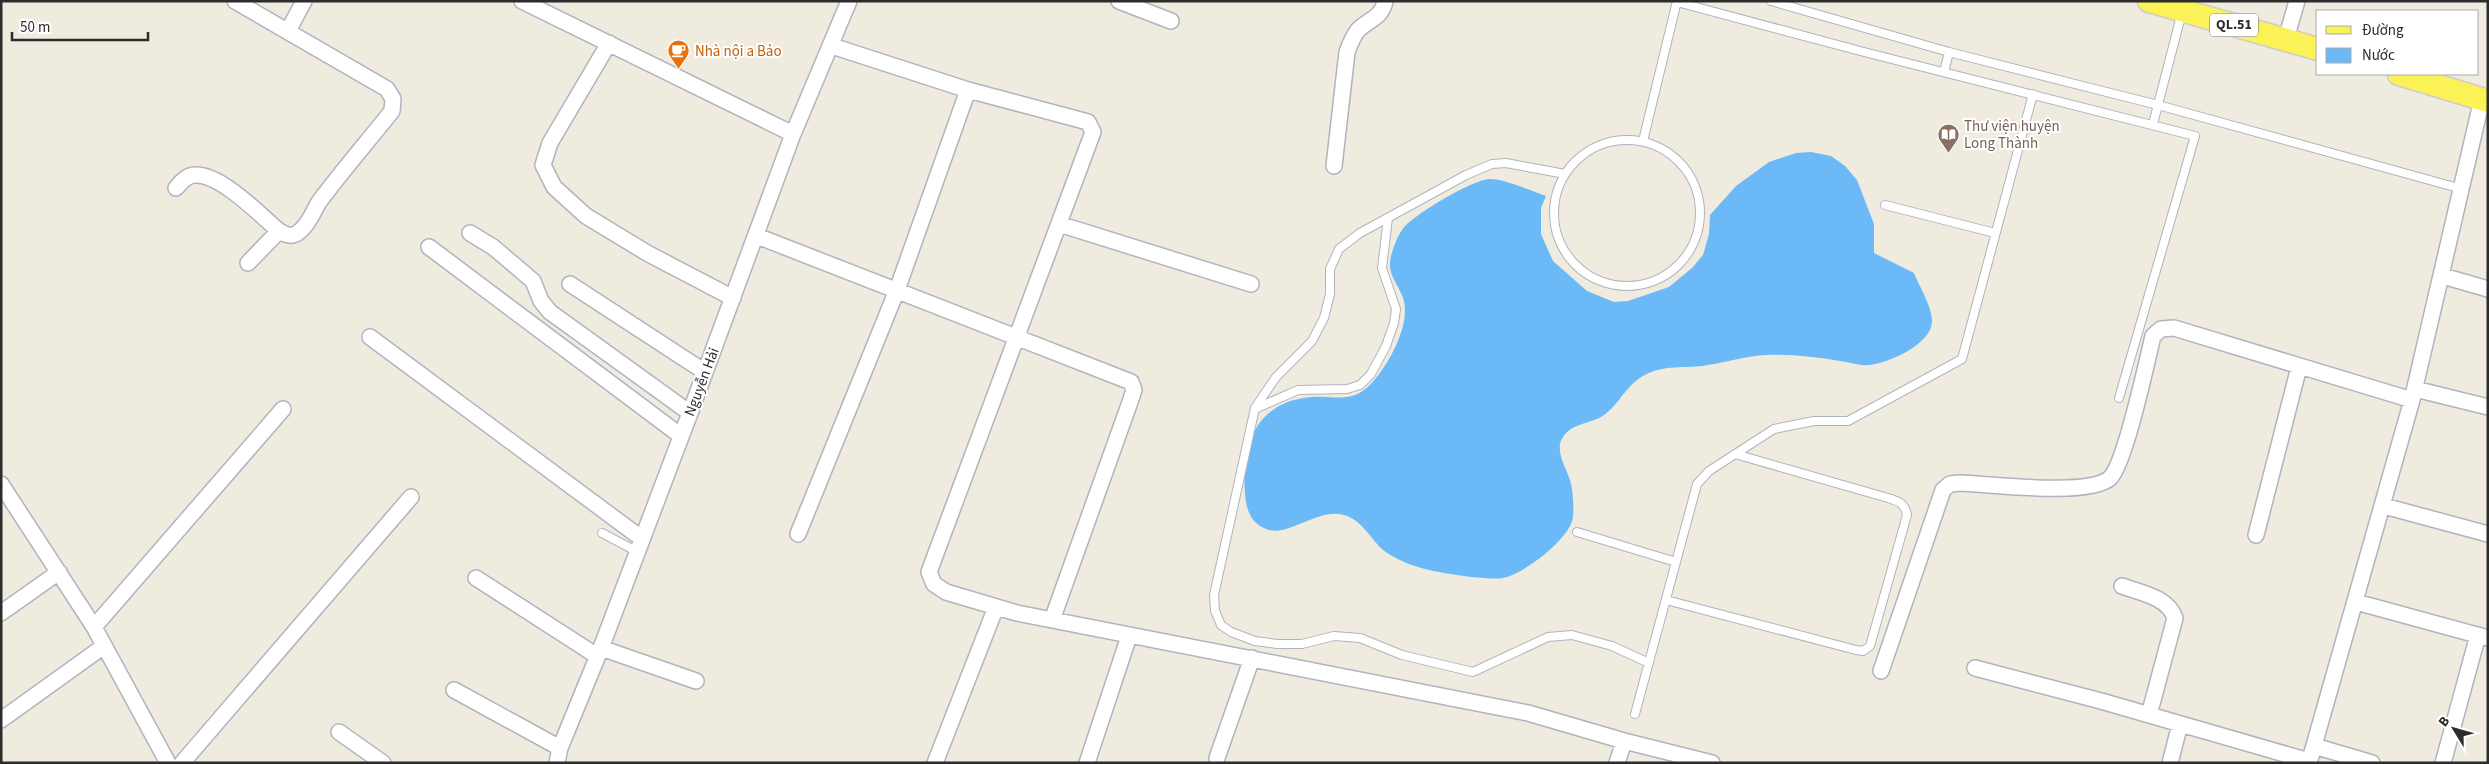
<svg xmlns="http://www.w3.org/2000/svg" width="2489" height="764" viewBox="0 0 2489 764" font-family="'Source Sans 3',sans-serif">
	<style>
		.water { fill: #6bb9f7 }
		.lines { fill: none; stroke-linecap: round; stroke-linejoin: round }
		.service-casing { stroke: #b2b2c1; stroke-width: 10 }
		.minor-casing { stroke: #b2b2c1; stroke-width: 18 }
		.primary-casing { stroke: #ccc; stroke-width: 25 }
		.service { stroke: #fff; stroke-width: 8 }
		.minor { stroke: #fff; stroke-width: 15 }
		.primary { stroke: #fbf257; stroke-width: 22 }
		.labels { text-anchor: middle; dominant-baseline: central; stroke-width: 4; stroke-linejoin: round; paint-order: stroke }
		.shield { fill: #fff; stroke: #6b6b6b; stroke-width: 1 }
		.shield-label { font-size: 14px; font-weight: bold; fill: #2c2c2c }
		.food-label { font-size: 15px; fill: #c56008; stroke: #fff; text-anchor: start }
		.education-label { font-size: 15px; fill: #785e54; stroke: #fff; text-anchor: start }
		.street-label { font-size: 15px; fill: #2c2c2c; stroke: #fff }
	</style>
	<rect width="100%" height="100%" fill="#efebde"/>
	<path class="water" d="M1811 152 1831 156 1845 166 1857 180 1874 224V253L1914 273C1919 286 1932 306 1932 321 1932 344 1889 363 1869 365 1860 366 1849 362 1840 361 1816 357 1791 354 1766 355 1746 356 1728 362 1708 365 1685 369 1663 364 1643 376 1625 386 1618 407 1601 417 1588 424 1571 424 1563 437 1554 450 1566 467 1570 480 1573 490 1574 506 1573 517 1571 538 1524 574 1503 578 1492 580 1464 576 1451 574 1429 571 1400 564 1382 549 1369 537 1362 520 1344 515 1318 507 1288 538 1266 529 1250 523 1246 508 1245 493 1241 443 1257 402 1311 397 1325 396 1342 400 1355 395 1366 391 1375 380 1382 370 1394 353 1409 323 1404 301 1401 290 1391 278 1390 267 1389 255 1398 234 1405 226 1419 212 1470 181 1489 179 1503 178 1531 191 1546 196L1541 208V234L1553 261 1587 291 1614 302 1628 301 1669 287 1692 268 1703 255 1709 234 1710 215 1736 186 1769 162 1796 153Z"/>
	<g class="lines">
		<defs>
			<path id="service" d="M1771 1 1949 52 2158 105 2462 189
				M1677 2 1864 52 2195 136 2119 398
				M1944 72 1949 52
				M2153 124 2182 12
				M1554 213a73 73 0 1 1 146 0a73 73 0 1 1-146 0Z
				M1643 141 1677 1
				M1565 174 1506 163 1492 164 1466 175 1360 233 1339 249 1330 269V294L1324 318 1312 341 1276 377 1255 408 1214 595 1215 611 1221 625 1231 632 1255 641 1277 644H1302L1334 636 1360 638 1402 655 1473 672 1548 637 1572 635 1612 646 1649 663
				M1885 205 1995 233
				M1257 408 1298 390 1347 389 1360 385 1371 374 1386 346 1394 323 1396 309 1382 268 1388 218
				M1577 532 1676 562
				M602 533 636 551
				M1666 600 1856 650 1863 651 1870 646 1907 515C1905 503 1898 501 1888 498L1735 454
				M1635 714 1697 484 1709 471 1774 429 1814 421H1848L1962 359 2033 94"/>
			<path id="minor" d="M522 1 793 134
				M1119 1 1171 21
				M288 31 304 1
				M2286 39 2297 1
				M609 43 550 143 543 165 554 187 586 216 647 253 733 298
				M832 46 968 90 1088 122 1093 132 929 572 934 584 946 592 1017 613 1528 713 1624 741 1712 763
				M1334 166 1347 52C1350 44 1353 36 1358 30 1369 19 1382 18 1385 1
				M176 188C181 182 187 175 195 175 221 174 259 214 279 231 286 235 293 238 300 231 309 224 313 212 319 202 342 171 368 141 392 111L393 99 387 89 235 1
				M1059 224 1251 284
				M470 233 493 247 533 281 541 301 550 312 690 413
				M757 236 1131 382 1134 390 1130 402 1052 620
				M429 247 681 436
				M248 263 279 231
				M2443 276 2488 289
				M570 284 705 372
				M370 337 641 538
				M2415 389 2488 407
				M1 484 94 627 168 763
				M2384 506 2488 534
				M798 534 897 290 968 90
				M2256 535 2299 367
				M476 578 597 656
				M2122 586C2141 593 2168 597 2175 618L2149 715
				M2356 602 2488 638
				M1 613 59 572
				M94 627 283 409
				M601 648 696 681
				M1975 668 2101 701 2309 761
				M1881 671 1943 490 1950 484 1960 483C1990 484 2089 497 2110 478 2125 464 2147 361 2153 336L2161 329 2174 328 2412 400
				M454 690 560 748
				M1 720 104 646
				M339 732 383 763
				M2314 746 2372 763
				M1217 758 1252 658
				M182 763 411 497
				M557 763 560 748 601 648 690 413 793 134 849 1
				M935 763 996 607
				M1087 763 1129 636
				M1617 763 1624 741
				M2170 763 2180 724
				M2309 763 2412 400 2482 99
				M2443 763 2478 635"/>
			<path id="primary" d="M2149 1 2318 49
				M2399 74 2488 101"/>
		</defs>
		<use href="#service" class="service-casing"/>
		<use href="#minor" class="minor-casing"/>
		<use href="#primary" class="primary-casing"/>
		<use href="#service" class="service"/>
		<use href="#minor" class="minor"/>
		<use href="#primary" class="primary"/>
	</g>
	<defs>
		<symbol id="cafe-pin" viewBox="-11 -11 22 30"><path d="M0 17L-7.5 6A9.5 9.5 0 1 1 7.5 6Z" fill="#e8710a" stroke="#fff"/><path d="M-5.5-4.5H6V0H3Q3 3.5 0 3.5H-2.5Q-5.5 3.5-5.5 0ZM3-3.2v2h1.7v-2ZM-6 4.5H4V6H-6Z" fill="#fff"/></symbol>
		<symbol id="library-pin" viewBox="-11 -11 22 30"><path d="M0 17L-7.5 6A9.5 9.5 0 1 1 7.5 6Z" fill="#8d6e63" stroke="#fff"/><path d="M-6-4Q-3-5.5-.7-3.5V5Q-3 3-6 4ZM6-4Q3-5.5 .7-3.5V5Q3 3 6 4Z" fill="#fff"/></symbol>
	</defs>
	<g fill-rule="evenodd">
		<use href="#cafe-pin" x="666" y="38" width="25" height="34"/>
		<use href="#library-pin" x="1936" y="122" width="25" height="34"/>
	</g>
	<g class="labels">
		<rect class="shield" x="2210" y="13.5" width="48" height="23" rx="4"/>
		<g class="shield-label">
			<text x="2234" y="25">QL.51</text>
		</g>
		<g class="food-label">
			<text x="695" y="51">Nhà nội a Bảo</text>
		</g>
		<g class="education-label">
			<text x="1964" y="126">Thư viện huyện<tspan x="1964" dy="17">Long Thành</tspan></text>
		</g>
		<g class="street-label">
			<text transform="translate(702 382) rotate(-69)">Nguyễn Hải</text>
		</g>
	</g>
	<rect width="2489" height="764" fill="none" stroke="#2c2c2c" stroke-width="5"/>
	<rect x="2316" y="10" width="162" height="65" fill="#ffffff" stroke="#ababab"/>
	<rect x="2326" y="26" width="25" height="8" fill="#fbf257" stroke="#ababab"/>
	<text x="2362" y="35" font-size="15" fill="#2c2c2c">Đường</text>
	<rect x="2326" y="48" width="25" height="15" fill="#6bb9f7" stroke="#ababab"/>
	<text x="2362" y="60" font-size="15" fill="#2c2c2c">Nước</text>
	<g transform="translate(2454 729) rotate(307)" stroke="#ffffff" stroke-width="4" paint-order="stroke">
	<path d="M0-4L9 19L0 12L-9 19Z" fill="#2c2c2c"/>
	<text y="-8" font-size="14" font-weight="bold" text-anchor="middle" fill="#2c2c2c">B</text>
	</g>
	<path d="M12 32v8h136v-8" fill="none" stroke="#2c2c2c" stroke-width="2.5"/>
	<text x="20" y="32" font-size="15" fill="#2c2c2c" stroke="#ffffff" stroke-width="4" paint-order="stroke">50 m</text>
</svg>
